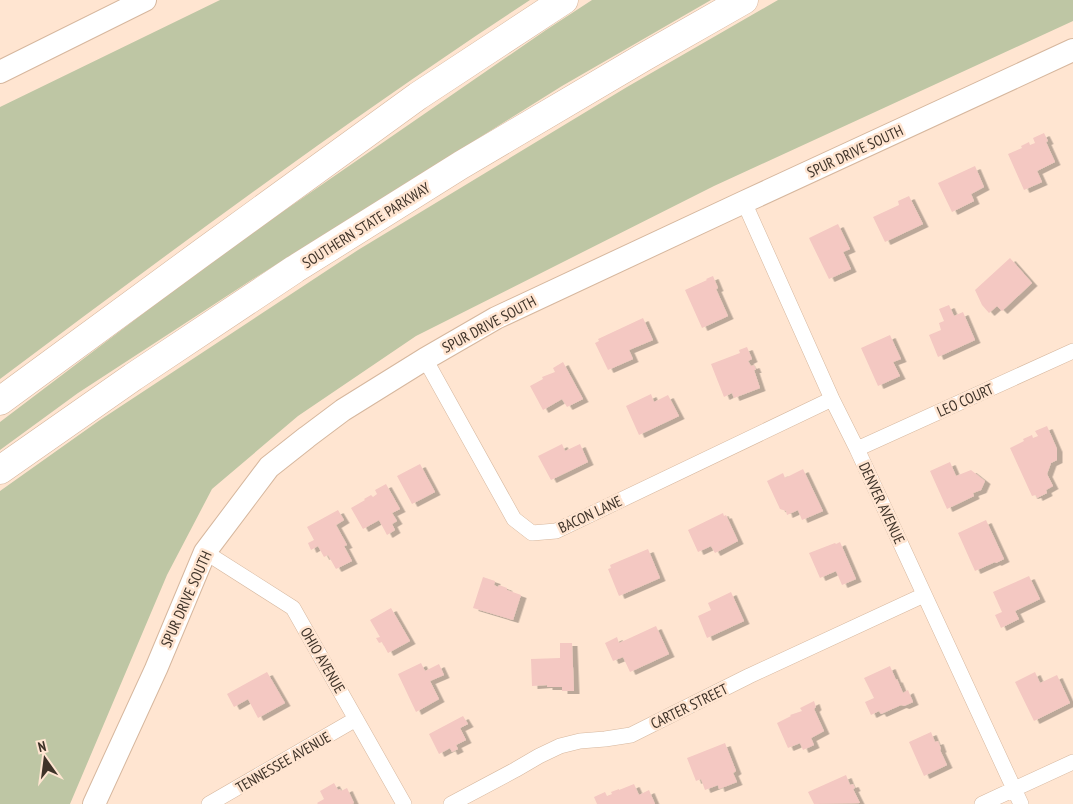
<svg xmlns="http://www.w3.org/2000/svg" width="1073" height="804" viewBox="0 0 1073 804" font-family="'PT Sans Narrow',sans-serif">
	<style>
		.green { fill: #bec6a4 }
		.building { fill: #f4c8c2; filter: url(#shadow) }
		.lines { fill: none; stroke-linecap: round; stroke-linejoin: round }
		.street-casing { stroke: #d6b79e; stroke-width: 16 }
		.secondary-casing { stroke: #d6b79e; stroke-width: 24 }
		.highway-casing { stroke: #d6b79e; stroke-width: 29 }
		.street { stroke: #fff; stroke-width: 15 }
		.secondary { stroke: #fff; stroke-width: 22 }
		.highway { stroke: #fff; stroke-width: 28 }
		.labels { text-anchor: middle; dominant-baseline: central; stroke-width: 5; stroke-linejoin: round; paint-order: stroke }
		.street-label { font-size: 15px; fill: #3f3329; stroke: #ffe5d1 }
	</style>
	<defs>
		<filter id="shadow"><feDropShadow dx="5.5" dy="3" stdDeviation="0" flood-color="#0004"/></filter>
	</defs>
	<rect width="100%" height="100%" fill="#ffe5d1"/>
	<path class="green" d="M220 0H530C348 119 174 249 0 379V107Z
		M592 0H711L562 86 253 279 78 393 0 450V422L227 250 546 30Z
		M778 0H1073V21L714 186 416 336 298 416 212 489 167 575 70 804H0V491L100 420 358 250 627 87Z"/>
	<path class="building" d="M1044 133 1048 141 1046 142 1055 162 1037 171 1042 182 1024 190 1008 154 1022 148 1021 146 1029 142 1030 145 1035 143 1033 138Z
		M975 166 984 187 971 194 974 201 952 212 938 183Z
		M909 196 923 224 885 242 873 217 899 205 898 201Z
		M838 224 850 249 843 252 851 269 829 279 809 238Z
		M1010 258 1032 283 1002 311 997 306 989 313 982 305 975 290Z
		M713 276 718 288 716 289 728 316 702 328 685 290 707 280 706 279Z
		M949 305 954 316 963 312 975 340 938 357 929 335 941 330 939 323 944 321 939 309Z
		M643 318 653 340 629 350 633 359 608 370 595 343 599 341 598 339Z
		M890 335 901 359 893 362 900 376 878 386 861 348Z
		M747 347 752 359 748 361 751 366 754 365 756 370H754L760 388 734 398 732 393 724 397 711 364 740 353 739 350Z
		M563 362 583 399 567 407 562 399 543 410 530 386 543 379 542 377 555 372 553 368Z
		M651 394 654 402 668 395 679 416 639 435 626 406Z
		M1047 426 1057 449V460L1051 463 1047 474 1053 486 1046 490 1047 493 1037 498 1036 495 1032 496 1010 448 1024 441 1023 439 1032 435 1033 438 1038 436 1035 431Z
		M562 444 565 451 580 444 588 462 551 480 538 456Z
		M950 462 956 476 971 470 985 481 981 490 973 493 974 496 947 509 930 471Z
		M420 464 435 492 412 504 397 476Z
		M803 469 823 511 802 520 798 510 787 515 786 511 780 509 767 481 783 473 785 478Z
		M386 484 400 509 392 513 397 521 392 524 395 530 387 535 379 520 363 529 351 508 365 500 364 499 371 495 373 497 377 494 375 490Z
		M338 510 344 520 336 525 347 545 344 546 352 561 336 569 328 555 324 557 318 546 311 550 308 543 314 540 307 527Z
		M723 513 724 516 726 515 738 541 715 553 711 546 698 552 688 530Z
		M986 520 1004 559 996 563 995 562 975 571 958 533Z
		M840 542 856 579 842 585 836 571 820 578 809 553 835 543 836 544Z
		M648 549 660 578 619 596 608 569 611 568 610 565Z
		M1029 576 1040 599 1015 611 1019 619 1001 628 995 615 1002 612 993 592Z
		M483 577 495 581 494 585 498 587 499 585 507 588V590L521 595 513 620 473 608Z
		M731 592 744 621 707 638 698 616 711 610 708 603Z
		M391 608 410 641 388 653 382 642 379 643 376 638 380 637 370 620Z
		M656 626 669 654 630 672 623 657 613 661 605 643 617 637 619 643Z
		M560 643H572L574 691H562V687H547V685L532 686 531 659 560 658Z
		M421 663 425 671 439 664 444 675 430 681 439 699 416 712 398 674Z
		M890 666 896 680 897 679 903 693 908 690 913 702 904 706 901 705 881 714 879 711 871 715 865 702 874 698 864 678Z
		M267 672 285 703 258 718 248 699 234 707 227 694Z
		M1035 672 1040 683 1057 675 1070 703 1034 721 1015 682Z
		M814 701 816 707 814 709 824 731 811 738 814 745 803 750 800 743 788 748 777 723 791 716 790 715 802 711 800 708Z
		M463 716 468 724 460 728 466 740 456 745 458 749 452 752 450 748 439 754 429 734Z
		M931 732 935 742 938 741 941 749 940 750 947 765 924 776 909 742Z
		M725 743 736 771 733 773 737 782 719 789 718 785 705 790 701 779 696 781 687 758Z
		M846 775 850 785 853 784 855 788 853 789 860 803 814 804 808 792Z
		M334 783 338 790 340 789 341 791 347 788 354 803 352 804H318L317 803 324 799 320 791Z
		M634 784 639 795 649 790 655 804H597L594 797 605 792 607 796 612 794 611 792 619 789V790Z"/>
	<g class="lines">
		<defs>
			<path id="street" d="M744 202 832 399 857 449 1021 804
				M425 359 514 519 532 533 556 531 832 399
				M857 449 1073 351
				M205 552 293 608 404 804
				M209 804 356 719
				M451 804 515 770 539 756 560 746 580 741 605 739 631 735 749 676 924 595
				M982 804 1073 762"/>
			<path id="secondary" d="M0 72 145 0
				M94 804 156 669 205 552 269 467 307 437 343 410 425 359 496 318 744 202 1073 50"/>
			<path id="highway" d="M0 401 203 252 418 96 564 0
				M0 470 133 377 295 269 461 165 644 57 744 0"/>
		</defs>
		<use href="#street" class="street-casing"/>
		<use href="#secondary" class="secondary-casing"/>
		<use href="#highway" class="highway-casing"/>
		<use href="#street" class="street"/>
		<use href="#secondary" class="secondary"/>
		<use href="#highway" class="highway"/>
	</g>
	<g class="labels">
		<g class="street-label">
			<text transform="translate(855 151) rotate(-25)">SPUR DRIVE SOUTH</text>
			<text transform="translate(366 225) rotate(-32)">SOUTHERN STATE PARKWAY</text>
			<text transform="translate(489 324) rotate(-28)">SPUR DRIVE SOUTH</text>
			<text transform="translate(965 400) rotate(-24)">LEO COURT</text>
			<text transform="translate(882 503) rotate(65)">DENVER AVENUE</text>
			<text transform="translate(590 514) rotate(-25)">BACON LANE</text>
			<text transform="translate(186 599) rotate(-66)">SPUR DRIVE SOUTH</text>
			<text transform="translate(323 660) rotate(60)">OHIO AVENUE</text>
			<text transform="translate(689 706) rotate(-26)">CARTER STREET</text>
			<text transform="translate(283 762) rotate(-30)">TENNESSEE AVENUE</text>
		</g>
	</g>
	<g transform="translate(45 759) rotate(346)" stroke="#ffe5d1" stroke-width="4" paint-order="stroke">
	<path d="M0-4L9 19L0 12L-9 19Z" fill="#3f3329"/>
	<text y="-8" font-size="14" font-weight="bold" text-anchor="middle" fill="#3f3329">N</text>
	</g>
</svg>
